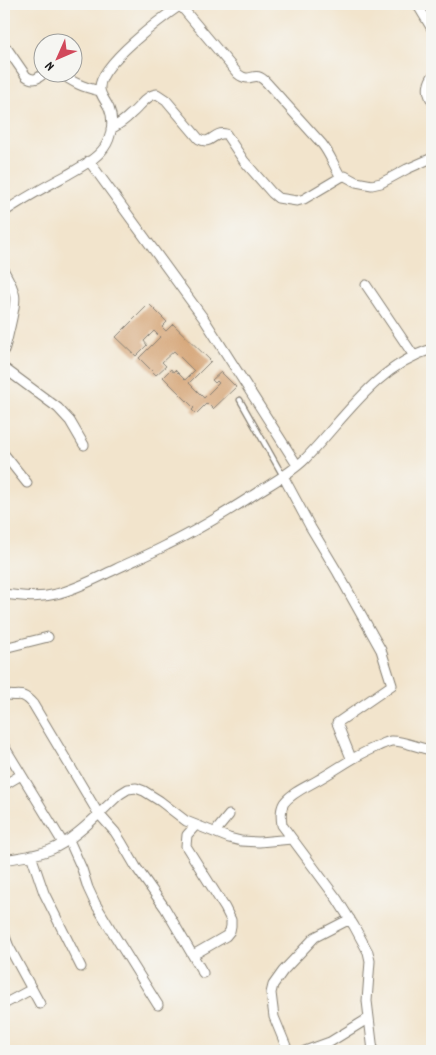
<svg xmlns="http://www.w3.org/2000/svg" width="436" height="1055" viewBox="0 0 436 1055" font-family="Dekko,sans-serif">
	<style>
		.building { fill: #d6a678 }
		.lines { fill: none; stroke-linecap: round; stroke-linejoin: round }
		.service-casing { stroke: #878074; stroke-width: 7 }
		.minor-casing { stroke: #878074; stroke-width: 11 }
		.service { stroke: #fff; stroke-width: 4.5 }
		.minor { stroke: #fff; stroke-width: 9 }
	</style>
	<rect width="100%" height="100%" fill="#f6f6f2"/>
	<filter id="ink" filterUnits="userSpaceOnUse"><feTurbulence type="fractalNoise" baseFrequency=".02" numOctaves="2"/><feDisplacementMap in="SourceGraphic" scale="10" xChannelSelector="R" yChannelSelector="G"/><feConvolveMatrix kernelMatrix="1 2 1 2 8 2 1 2 1" color-interpolation-filters="sRGB"/></filter>
	<filter id="wash" filterUnits="userSpaceOnUse"><feTurbulence type="fractalNoise" baseFrequency=".0096" numOctaves="4" result="noise"/><feDisplacementMap in="SourceGraphic" scale="20" xChannelSelector="R" yChannelSelector="G"/><feGaussianBlur stdDeviation="1.12" result="paint"/><feColorMatrix in="noise" values="0 0 0 0 0 0 0 0 0 0 0 0 0 0 0 0 0 1.4 0 .05"/><feComposite in="paint" operator="in"/></filter>
	<g filter="url(#wash)">
		<rect width="100%" height="100%" fill="#f2e4cc"/>
		<g id="blocks">
			<path class="building" d="M149 304 167 322 162 327 166 331 173 324 211 361 189 383 204 398 219 383 217 381 215 383 212 380 221 372 236 387 213 409 207 403 196 414 192 410 194 408 163 377 171 369 173 372 175 370 185 380 194 371 174 351 162 362 166 366 156 375 139 358 160 337 154 331 144 341 147 345 136 356 116 337Z"/>
		</g>
	</g>
	<g filter="url(#ink)">
		<use href="#blocks" fill-opacity="0" stroke="#878074" stroke-width="1"/>
		<g class="lines">
			<defs>
				<path id="service" d="M240 400 283 476"/>
				<path id="minor" d="M417 4 432 29
					M180 5 238 74C252 85 253 68 267 83L322 144C330 154 334 166 341 177
					M4 47 8 50 26 76C34 82 39 78 45 72
					M59 72C73 83 83 87 100 91
					M432 77C427 86 427 92 432 101
					M111 129C118 125 125 120 131 114 140 107 146 95 157 94L166 100 199 139C212 146 213 131 226 134L244 161 272 193 278 198 297 201 304 199 341 177 345 176 356 182 372 185 381 183 407 169 432 158
					M89 161 204 319 297 465
					M4 212C24 198 45 187 67 175 79 168 95 160 104 148 112 137 114 120 109 108 106 101 99 94 100 87 100 64 163 17 182 4
					M4 271C19 297 16 299 10 327 8 335 7 342 4 350
					M366 285 414 356
					M4 368 58 408 70 421 84 445
					M4 454 27 483
					M283 476 311 528 338 573 381 650 392 685 337 723 351 758
					M4 594C23 596 37 599 56 594 77 589 97 578 116 569 133 561 150 554 167 545 198 530 227 512 255 494 272 483 291 473 305 459 344 419 376 366 432 349
					M4 648 48 637
					M4 694C18 699 20 689 33 704L98 813 115 832 122 843 136 867 165 908 203 973
					M4 746 63 843
					M4 785 21 775
					M215 832 229 815
					M69 840 82 869 88 888 95 903 113 933 158 1005
					M31 855 44 893 81 967
					M4 860C19 857 35 856 50 850 74 841 100 812 120 794L128 789 136 788 144 791 160 801 186 821 229 838 241 841 259 842 292 839
					M4 934 9 947 40 1004
					M193 955 226 936 230 931 231 926V920L225 908 186 846 187 835 196 825
					M4 1004 32 989
					M288 1051 274 1017 271 993 273 985 283 971 315 937 350 919
					M305 1051 330 1042 369 1018
					M373 1051 367 1001 370 961 368 952 354 926 337 899 282 825C281 818 280 810 284 803 293 791 311 785 323 777 342 766 356 755 376 747 381 745 386 742 391 741 404 740 419 749 432 750"/>
			</defs>
			<use href="#service" class="service-casing"/>
			<use href="#minor" class="minor-casing"/>
			<use href="#service" class="service"/>
			<use href="#minor" class="minor"/>
		</g>
	</g>
	<rect width="436" height="1055" fill="none" stroke="#f6f6f2" stroke-width="20"/>
	<g transform="translate(58 58) rotate(225)"><circle r="24" fill="#f6f6f2" stroke="#9f9f9c"/>
	<path d="M0-4L9 19L0 12L-9 19Z" fill="#d1495b"/>
	<text y="-8" font-size="14" font-weight="bold" text-anchor="middle" fill="#1c1c1c">N</text>
	</g>
</svg>
